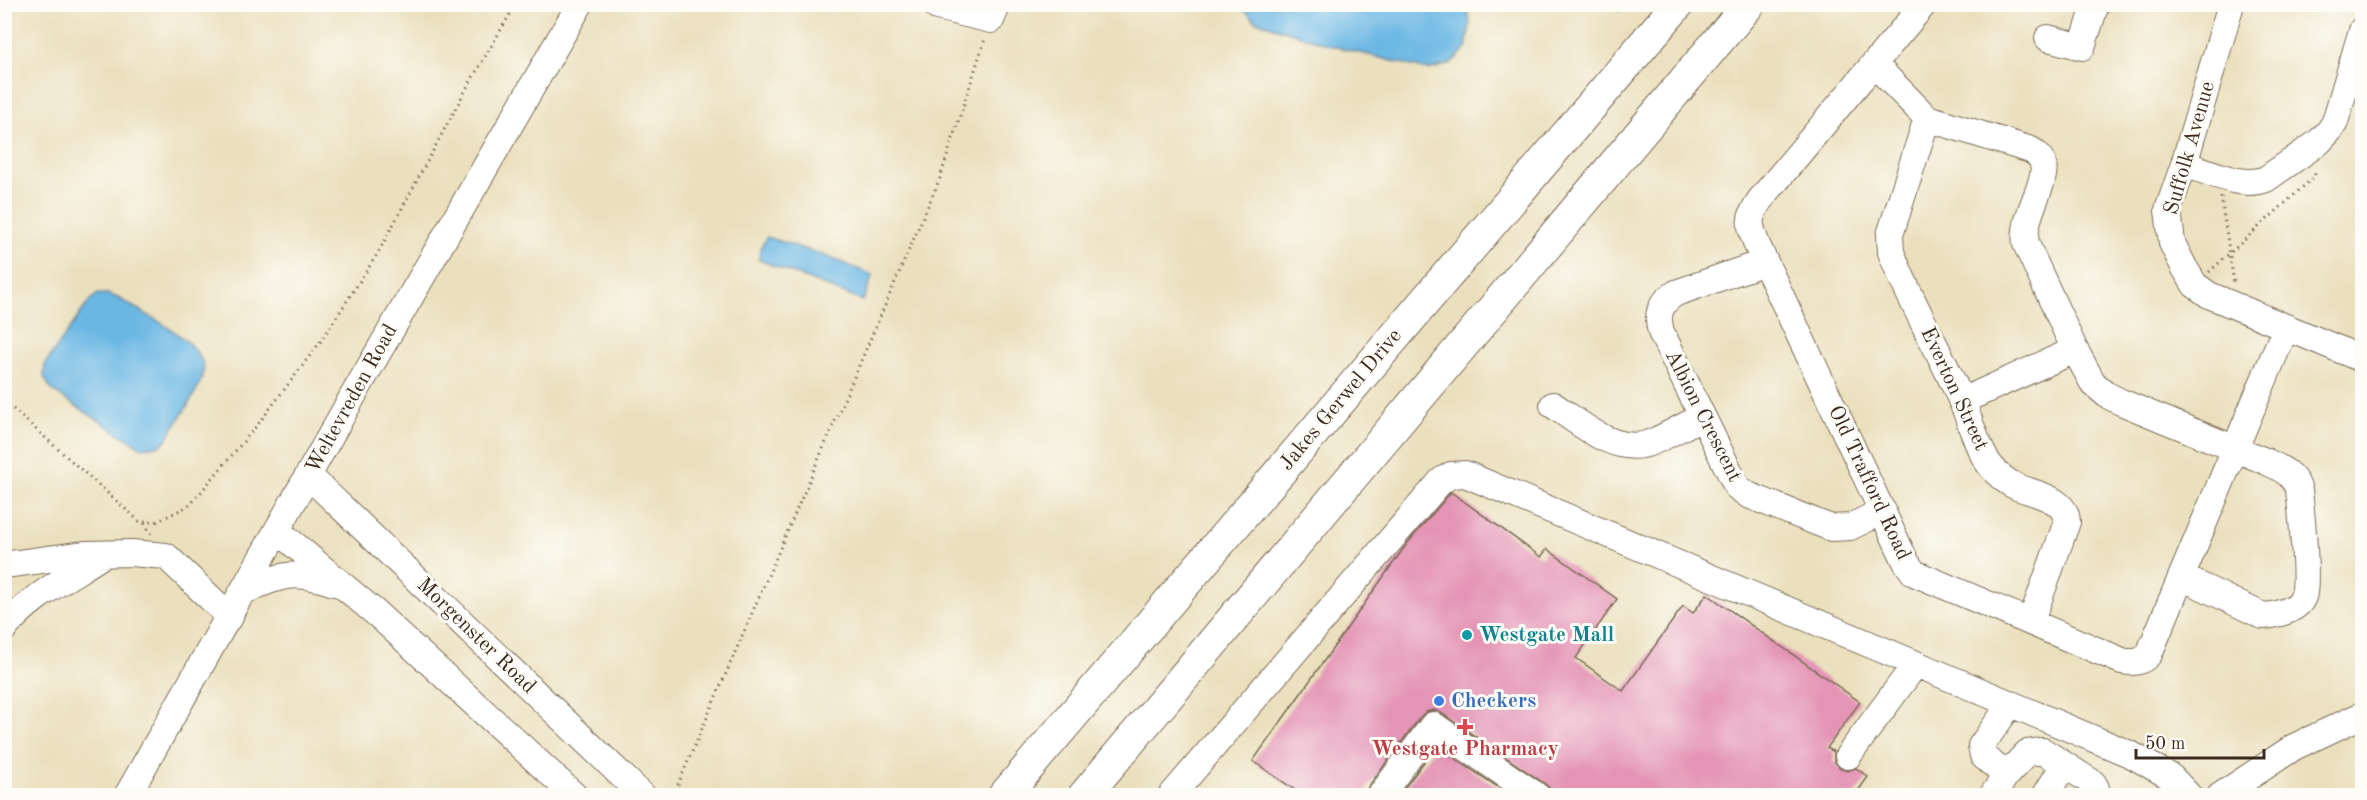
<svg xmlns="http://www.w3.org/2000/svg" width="2367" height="800" viewBox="0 0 2367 800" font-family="'Old Standard TT',serif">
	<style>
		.water { fill: #6bb7e4; stroke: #537081; stroke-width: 1.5 }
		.building { fill: #e494b5 }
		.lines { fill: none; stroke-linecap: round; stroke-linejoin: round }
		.minor-casing { stroke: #796a56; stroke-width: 28 }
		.major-casing { stroke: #796a56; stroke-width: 34 }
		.path { stroke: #796a56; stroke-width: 3; stroke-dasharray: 1.5 4.5; stroke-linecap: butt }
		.minor { stroke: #fff; stroke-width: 26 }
		.major { stroke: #fff; stroke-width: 32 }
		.culture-dot { fill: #0f9aa8; stroke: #fdfcf7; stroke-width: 2 }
		.shop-dot { fill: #3f7fe0; stroke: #fdfcf7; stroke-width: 2 }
		.health-dot { fill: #e0444e; stroke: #fdfcf7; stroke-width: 2 }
		.labels { text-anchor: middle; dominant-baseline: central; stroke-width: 6; stroke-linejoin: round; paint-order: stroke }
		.street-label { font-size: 21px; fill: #3b2a1e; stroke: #fdfcf7 }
		.culture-label { font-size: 21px; font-weight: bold; fill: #0d838f; stroke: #fdfcf7; text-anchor: start }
		.shop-label { font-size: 21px; font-weight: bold; fill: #366cbe; stroke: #fdfcf7; text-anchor: start }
		.health-label { font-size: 21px; font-weight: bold; fill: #be3a42; stroke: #fdfcf7 }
	</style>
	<rect width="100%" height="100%" fill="#fdfcf7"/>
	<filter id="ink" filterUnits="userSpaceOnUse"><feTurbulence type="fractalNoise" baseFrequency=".0167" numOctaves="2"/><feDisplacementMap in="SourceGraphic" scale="12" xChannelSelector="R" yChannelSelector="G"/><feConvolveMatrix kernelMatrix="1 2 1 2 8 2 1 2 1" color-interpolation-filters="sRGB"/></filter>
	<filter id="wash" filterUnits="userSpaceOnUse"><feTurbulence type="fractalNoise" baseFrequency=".008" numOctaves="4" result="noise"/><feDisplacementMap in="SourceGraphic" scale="24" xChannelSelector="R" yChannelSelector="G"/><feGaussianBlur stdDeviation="1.35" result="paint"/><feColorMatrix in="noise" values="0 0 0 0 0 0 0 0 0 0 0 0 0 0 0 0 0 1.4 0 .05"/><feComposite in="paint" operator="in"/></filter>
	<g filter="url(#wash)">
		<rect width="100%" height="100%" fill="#ebe0be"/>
		<path class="water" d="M1239 5H1467L1470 24 1466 49 1450 64 1428 70 1333 46 1256 21Z
			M767 237 820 254 873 275 863 301 759 260 760 248Z
			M98 294H107L118 298C140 312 211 343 203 375 198 393 176 423 166 440L161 445 142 448 63 398 51 389 44 377 45 364 90 300Z"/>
		<g id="blocks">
			<path class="building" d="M1451 492 1541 557 1547 549 1617 599 1576 658 1623 691 1683 606 1693 613 1707 594 1860 702 1827 748 1834 752V761L1840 768 1847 771 1856 768 1868 777 1855 795H1552L1550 789 1545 784 1441 713 1434 710 1426 712 1421 716 1368 787 1365 795H1302L1253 761 1406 545Z
				M1436 746 1510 795H1399Z"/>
		</g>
	</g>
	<g filter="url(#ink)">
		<use href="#blocks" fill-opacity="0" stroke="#796a56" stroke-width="1.5"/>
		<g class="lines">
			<defs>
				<path id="minor" d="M1924 4 1760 200C1747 219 1749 224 1757 245L1906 562 1914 573 2122 661C2133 663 2141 663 2149 654L2286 327
					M2231 4 2184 164 2168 210 2172 243 2184 267 2195 285 2209 295 2362 359
					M937 7 991 20 998 4
					M2048 38 2082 47 2096 4
					M1874 64 1927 118 2031 150C2037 154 2042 158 2043 164 2048 183 2021 217 2026 244L2075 350 2093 383 2107 395 2121 402 2265 461C2280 468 2293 473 2299 490 2301 509 2309 584 2303 597 2297 611 2276 615 2263 616L2182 577
					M1927 118 1890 235 1891 252C1911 304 1940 351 1962 402 1972 424 1978 455 1996 472 2001 477 2008 483 2015 486 2033 494 2066 497 2067 522L2031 621
					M2184 164C2209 171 2241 189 2266 179L2319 142 2330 130 2335 122 2362 30
					M1765 262 1676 293C1660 303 1656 314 1661 332L1737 487 1748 495 1831 528 1850 527 1883 511
					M1962 401 2075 350
					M1553 405C1580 423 1617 457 1652 442 1669 435 1685 425 1702 417
					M309 476 643 796
					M278 531 378 615 575 796
					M4 565 86 554 131 553 166 556 230 617
					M245 591C280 574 296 570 334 583
					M4 629C29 597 68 578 101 556
					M2010 705 1981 746 1983 756 2006 775 2027 753 2043 751 2093 783 2096 788 2097 796
					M1848 756 1915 665
					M127 796 354 394 580 4
					M1171 796 1441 481 1451 475 1465 474 2132 755 2171 777 2189 796
					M1380 796 1433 725 1537 796
					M1992 796 2006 775
					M2045 796 2064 765
					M2220 796 2294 747 2362 715"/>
				<path id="major" d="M1004 796 1678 4
					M1084 796 1749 4"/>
			</defs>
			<use href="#minor" class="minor-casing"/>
			<use href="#major" class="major-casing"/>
			<path class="path" d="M1581 4 1616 11 1635 4
				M2221 197 2234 283
				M2209 272 2315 176 2314 170
				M4 401 139 521 156 522 190 505 259 423 321 341 378 253 465 91 516 4
				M144 523 151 534
				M673 796 940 178 985 39"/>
			<use href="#minor" class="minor"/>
			<use href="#major" class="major"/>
		</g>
	</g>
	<circle class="culture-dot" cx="1467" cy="635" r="6"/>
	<circle class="shop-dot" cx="1439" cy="701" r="6"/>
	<path class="health-dot" d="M1462 718h6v6h6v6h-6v6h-6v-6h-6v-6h6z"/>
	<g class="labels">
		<g class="street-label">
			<text transform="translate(2190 148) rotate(-74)">Suffolk Avenue</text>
			<text transform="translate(1954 389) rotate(65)">Everton Street</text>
			<text transform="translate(352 399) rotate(-61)">Weltevreden Road</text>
			<text transform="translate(1341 400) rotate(-50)">Jakes Gerwel Drive</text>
			<text transform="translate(1703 416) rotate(63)">Albion Crescent</text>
			<text transform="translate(1869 483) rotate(65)">Old Trafford Road</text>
			<text transform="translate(476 636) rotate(44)">Morgenster Road</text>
		</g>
		<g class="culture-label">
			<text x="1479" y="635">Westgate Mall</text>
		</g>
		<g class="shop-label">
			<text x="1451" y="701">Checkers</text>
		</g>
		<g class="health-label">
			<text x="1465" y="749">Westgate Pharmacy</text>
		</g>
	</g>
	<rect width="2367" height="800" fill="none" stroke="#fdfcf7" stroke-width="24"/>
	<path d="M2136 749v9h128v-9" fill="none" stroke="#3b2a1e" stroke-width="3"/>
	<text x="2145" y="749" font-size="18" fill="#3b2a1e" stroke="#fdfcf7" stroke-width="4.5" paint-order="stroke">50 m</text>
</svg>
